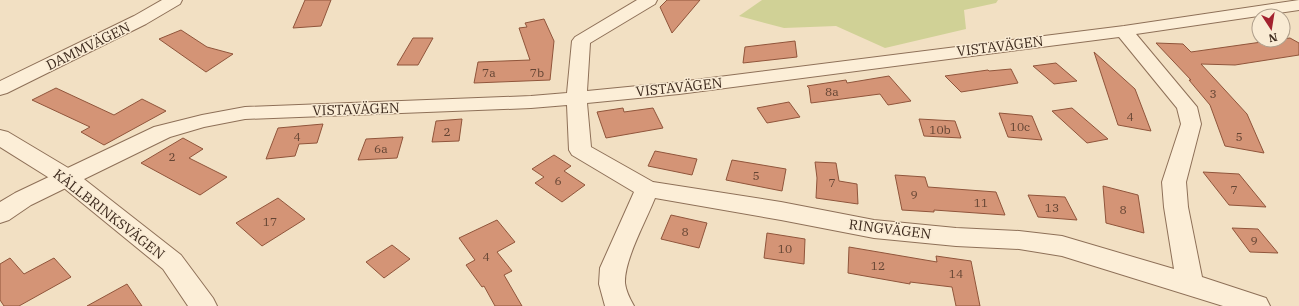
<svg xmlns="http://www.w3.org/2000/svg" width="1299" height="306" viewBox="0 0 1299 306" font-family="'IBM Plex Serif',serif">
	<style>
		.green { fill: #d0d196 }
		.building { fill: #d49476; stroke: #90553b }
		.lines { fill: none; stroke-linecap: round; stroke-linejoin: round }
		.minor-casing { stroke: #8e7058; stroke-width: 2 }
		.tertiary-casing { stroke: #8e7058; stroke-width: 2 }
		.minor { fill: #fceed7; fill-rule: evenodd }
		.tertiary { fill: #fceed7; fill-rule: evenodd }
		.labels { text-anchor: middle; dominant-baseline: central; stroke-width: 3; stroke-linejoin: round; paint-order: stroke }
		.number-label { font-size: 12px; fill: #634433 }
		.street-label { font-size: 14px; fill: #3d2a1d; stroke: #f9ebd4 }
	</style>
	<rect width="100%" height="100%" fill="#f2e0c3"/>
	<path class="green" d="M762 0H998L996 3 964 10 966 29 885 48 836 26 784 28 739 16Z"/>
	<path class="building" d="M305 0H331L321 26 293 28Z
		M667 0H700L672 33 660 7Z
		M544 19 554 41 550 80 474 83 478 62 530 60 519 28 527 27 525 23Z
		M181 30 207 47 233 54 206 72 159 39Z
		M413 38H433L418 65H397Z
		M1290 38 1299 43V55L1235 65 1201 64 1247 114 1264 153 1225 146 1210 105 1189 80H1191L1156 43 1183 44 1191 52Z
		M795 41 797 57 743 63 745 47Z
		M1094 52 1135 89 1151 131 1118 125Z
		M1056 63 1077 81 1054 84 1033 66Z
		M1011 69 1018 83 961 92 945 76 988 70 989 71Z
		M889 76 911 101 888 105 880 94 811 103 809 88 807 86 846 80 847 83Z
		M56 88 114 115 142 99 166 111 104 145 81 132 90 127 32 100Z
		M789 102 800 117 767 123 757 108Z
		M623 108 624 112 653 108 663 128 606 138 597 112Z
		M1072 108 1108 139 1087 143 1052 111Z
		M999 113 1032 116 1042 140 1008 137Z
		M462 119 459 141 432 142 436 121Z
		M919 119 955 121 961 138 924 136Z
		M323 124 317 143 299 144 295 156 266 159 278 128Z
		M403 137 397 158 358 160 366 139Z
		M183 138 203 149 189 158 227 177 200 195 141 163Z
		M655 151 697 159 692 175 648 166Z
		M554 155 571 166 564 171 585 185 562 202 535 183 544 177 532 169Z
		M732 160 786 169 782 191 726 180Z
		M815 162 836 163 839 181 857 184 858 204 816 198 817 178Z
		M1203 172 1239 174 1266 207 1229 205Z
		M895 175 925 177 928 187 996 192 1005 215 934 210V212L902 210Z
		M1103 186 1138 195 1144 233 1106 223Z
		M1028 195 1065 197 1077 220 1038 217Z
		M278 198 305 219 262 246 236 223Z
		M671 215 707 223 699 248 661 239Z
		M497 220 515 242 497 252 512 271 504 275 522 306H495L484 286 482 287 466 265 475 260 459 238Z
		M1232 228 1258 229 1278 253 1250 252Z
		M767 233 805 239 804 264 764 258Z
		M392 245 410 259 384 278 366 262Z
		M849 247 937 262 936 256 971 261 980 306H956L952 287 910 282V284L848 273Z
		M10 258 24 274 54 258 71 277 19 306H4L0 300V264Z
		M127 284 142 306H87Z"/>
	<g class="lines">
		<defs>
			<path id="minor" d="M162 0H182L180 4 146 24 7 93 0 95V81L134 16Z
				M637 0H657L655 4 590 43 587 91 679 82 1124 26 1299 0V10L1136 34 1197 107 1201 124 1186 182 1188 207 1202 277 1266 298 1270 306H1223L1062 256 1019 249 956 246 874 238 781 220 655 198C646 221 624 260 625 283 626 291 630 299 634 306H605L599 284 600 268 634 192 572 155 569 150 567 105 531 108 245 119 204 127 170 137 31 205 9 220 0 223V202L15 193 154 127 202 115 245 107 531 96 567 93 572 41 575 37ZM1119 37 1177 108 1181 124 1162 182 1164 207 1174 269 1062 236 1019 231 956 228 874 220 781 202 653 182 591 147 587 103 679 94Z"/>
			<path id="tertiary" d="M0 130 8 132 75 172 181 255 213 298 217 306H188L163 269 59 184 0 147Z"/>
		</defs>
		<use href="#minor" class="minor-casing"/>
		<use href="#tertiary" class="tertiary-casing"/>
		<use href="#minor" class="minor"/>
		<use href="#tertiary" class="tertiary"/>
	</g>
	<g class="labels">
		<g class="number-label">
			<text x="489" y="72">7a</text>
			<text x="537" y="72">7b</text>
			<text x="832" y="91">8a</text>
			<text x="1213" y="93">3</text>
			<text x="1130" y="116">4</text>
			<text x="1020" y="126">10c</text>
			<text x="940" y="129">10b</text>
			<text x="447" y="131">2</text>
			<text x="297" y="136">4</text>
			<text x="1239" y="136">5</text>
			<text x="381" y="148">6a</text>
			<text x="172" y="156">2</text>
			<text x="756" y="175">5</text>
			<text x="558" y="180">6</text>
			<text x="832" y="182">7</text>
			<text x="1234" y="189">7</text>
			<text x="914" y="194">9</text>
			<text x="981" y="202">11</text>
			<text x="1052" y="207">13</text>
			<text x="1123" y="209">8</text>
			<text x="270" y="221">17</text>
			<text x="685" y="231">8</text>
			<text x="1254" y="240">9</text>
			<text x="785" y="248">10</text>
			<text x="486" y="256">4</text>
			<text x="878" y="265">12</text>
			<text x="956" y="273">14</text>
		</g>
		<g class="street-label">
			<text transform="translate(88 46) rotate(-26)">DAMMVÄGEN</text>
			<text transform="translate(1000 46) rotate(-7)">VISTAVÄGEN</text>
			<text transform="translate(679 87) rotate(-6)">VISTAVÄGEN</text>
			<text transform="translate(356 109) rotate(-2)">VISTAVÄGEN</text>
			<text transform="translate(109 214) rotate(38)">KÄLLBRINKSVÄGEN</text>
			<text transform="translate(890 229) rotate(7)">RINGVÄGEN</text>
		</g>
	</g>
	<g transform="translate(1271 28) rotate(168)"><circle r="19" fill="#f9ebd4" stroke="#ae9e8b"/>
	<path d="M0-3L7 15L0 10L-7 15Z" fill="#a3222f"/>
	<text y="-6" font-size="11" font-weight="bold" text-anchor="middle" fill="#3d2a1d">N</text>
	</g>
</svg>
